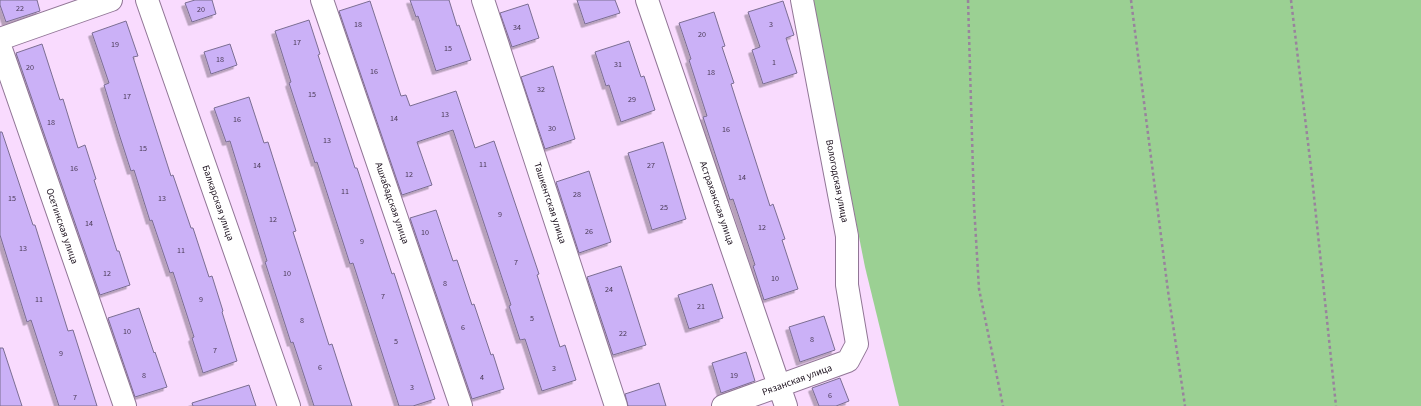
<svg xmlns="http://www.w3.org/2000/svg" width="1421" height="406" viewBox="0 0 1421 406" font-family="'Source Sans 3',sans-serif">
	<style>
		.green { fill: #9bd093 }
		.building { fill: #cbb1f7; stroke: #7b6e92; filter: url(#shadow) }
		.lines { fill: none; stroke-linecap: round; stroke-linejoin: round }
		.minor-casing { stroke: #917696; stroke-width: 24 }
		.path { stroke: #99839d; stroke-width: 2.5; stroke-dasharray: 3 3; stroke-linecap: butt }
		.minor { stroke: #fff; stroke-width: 22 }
		.labels { text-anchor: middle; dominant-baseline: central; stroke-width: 3; stroke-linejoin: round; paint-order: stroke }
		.number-label { font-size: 8px; fill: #483954 }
		.street-label { font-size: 10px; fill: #1c111e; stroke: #fff }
	</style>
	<defs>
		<filter id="shadow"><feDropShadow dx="-3.5" dy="3.5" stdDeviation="0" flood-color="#0004"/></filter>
	</defs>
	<rect width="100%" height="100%" fill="#f9dbfe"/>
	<path class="green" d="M812 0H1421V406H899L865 267Z"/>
	<path class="building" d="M0 0H37L40 11 6 22 0 5Z
		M195 0H212L216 14 192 22 185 3Z
		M410 0H449L457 26 459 25 471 60 436 71 418 16 416 17Z
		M577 0H615L620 13 585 24Z
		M370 1 401 96 406 95 410 106 456 91 475 148 494 141 539 274 537 275 560 347 565 345 576 380 542 391 525 339 520 340 509 306 511 305 453 130 417 142 432 185 402 195 339 11Z
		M783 1 794 35 786 38 797 73 763 84 752 50 760 47 748 12Z
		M528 4 539 38 512 47 500 13Z
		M714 12 725 46 722 47 734 83 731 84 770 206 773 204 785 239 782 240 798 289 764 300 753 266 755 265 733 199 730 200 703 117 707 116 689 60 691 59 679 23Z
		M309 20 320 54 318 55 355 168H357L392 274 394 273 435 399 413 406H399L353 263 350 264 317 162 315 163 289 83 291 82 275 31Z
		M126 21 138 56 133 57 171 176 173 175 191 228H193L209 277 212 276 223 311 222 312 237 361 203 373 192 338 194 337 173 272 170 273 152 220 150 221 134 170 131 171 120 137 104 85 109 83 92 33Z
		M629 41 641 77 644 76 655 110 621 122 609 85 606 86 595 52Z
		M42 44 60 100 63 99 78 148 85 145 96 179 94 180 117 251H119L130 285 100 295 16 53Z
		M230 44 237 65 211 74 204 52Z
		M553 66 575 139 545 149 521 77Z
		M249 97 264 143 268 142 296 231 293 232 329 345 332 344 352 406H314L293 342 291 343 265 262 267 261 230 141 226 142 214 108Z
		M0 132H2L33 225H35L68 331 73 330 97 406H59L31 320 27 322 0 235Z
		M663 142 686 219 652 230 628 153Z
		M589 171 611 242 579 253 556 182Z
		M436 210 453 261 457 260 472 305 474 304 491 355 493 354 504 389 472 399 410 218Z
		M621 266 646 345 613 355 587 277Z
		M712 284 723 318 689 329 678 295Z
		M139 308 154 353 155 352 167 387 135 397 108 318Z
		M824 316 835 350 800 362 789 327Z
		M0 348H3L22 406H0Z
		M746 352 755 381 721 393 712 363Z
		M840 378 849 401 836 406H819L812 388Z
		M659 383 666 406H628L625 394Z
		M249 385 256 406H193L192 403Z"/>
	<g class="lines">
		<defs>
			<path id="minor" d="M147 0 289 406
				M322 0 461 406
				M483 0 616 406
				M647 0 786 406
				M0 39 111 0
				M0 46 125 406
				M723 406 848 361 857 344 847 285V236L802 0"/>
		</defs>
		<use href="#minor" class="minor-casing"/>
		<path class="path" d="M968 0 974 205 979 289 1003 406
			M1131 0 1168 291 1185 406
			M1291 0 1311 168 1336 406"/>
		<use href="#minor" class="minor"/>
	</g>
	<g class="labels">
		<g class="number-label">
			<text x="20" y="8">22</text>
			<text x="201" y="9">20</text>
			<text x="358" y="24">18</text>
			<text x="771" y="24">3</text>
			<text x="517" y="27">34</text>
			<text x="702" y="34">20</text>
			<text x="297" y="42">17</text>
			<text x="115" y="44">19</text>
			<text x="448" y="48">15</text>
			<text x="220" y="59">18</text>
			<text x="774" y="62">1</text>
			<text x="618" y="64">31</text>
			<text x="30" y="67">20</text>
			<text x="374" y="71">16</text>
			<text x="711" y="72">18</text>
			<text x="541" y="89">32</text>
			<text x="312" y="94">15</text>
			<text x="127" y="96">17</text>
			<text x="632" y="99">29</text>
			<text x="445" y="114">13</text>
			<text x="394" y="118">14</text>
			<text x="237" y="119">16</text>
			<text x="51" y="122">18</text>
			<text x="552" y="128">30</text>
			<text x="726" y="129">16</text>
			<text x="327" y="140">13</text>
			<text x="143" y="148">15</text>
			<text x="483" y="164">11</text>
			<text x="257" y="165">14</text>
			<text x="651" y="165">27</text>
			<text x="74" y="168">16</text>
			<text x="409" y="174">12</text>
			<text x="742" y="177">14</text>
			<text x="345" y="191">11</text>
			<text x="577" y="194">28</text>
			<text x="12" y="198">15</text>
			<text x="162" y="198">13</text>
			<text x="664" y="207">25</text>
			<text x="500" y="214">9</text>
			<text x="273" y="219">12</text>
			<text x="89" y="223">14</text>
			<text x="762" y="227">12</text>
			<text x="589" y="231">26</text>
			<text x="425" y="232">10</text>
			<text x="362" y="241">9</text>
			<text x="23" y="248">13</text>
			<text x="181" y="250">11</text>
			<text x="516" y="262">7</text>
			<text x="107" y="273">12</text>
			<text x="287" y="273">10</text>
			<text x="775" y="278">10</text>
			<text x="445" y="283">8</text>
			<text x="609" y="289">24</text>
			<text x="383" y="296">7</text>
			<text x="39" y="299">11</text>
			<text x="201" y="299">9</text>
			<text x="701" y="306">21</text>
			<text x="532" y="318">5</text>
			<text x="302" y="320">8</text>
			<text x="463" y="327">6</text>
			<text x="127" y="331">10</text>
			<text x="623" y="333">22</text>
			<text x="812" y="339">8</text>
			<text x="396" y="341">5</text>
			<text x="215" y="350">7</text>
			<text x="61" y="353">9</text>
			<text x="320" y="367">6</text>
			<text x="554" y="368">3</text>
			<text x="144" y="375">8</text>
			<text x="734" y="375">19</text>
			<text x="482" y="377">4</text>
			<text x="412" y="387">3</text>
			<text x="830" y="395">6</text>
			<text x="75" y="397">7</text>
		</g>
		<g class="street-label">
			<text transform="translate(837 181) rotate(79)">Вологодская улица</text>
			<text transform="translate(218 203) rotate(71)">Балкарская улица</text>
			<text transform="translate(392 203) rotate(71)">Ашхабадская улица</text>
			<text transform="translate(550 203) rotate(72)">Ташкентская улица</text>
			<text transform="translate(717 203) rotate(71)">Астраханская улица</text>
			<text transform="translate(62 226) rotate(71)">Осетинская улица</text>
			<text transform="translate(797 380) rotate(-20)">Рязанская улица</text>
		</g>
	</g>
</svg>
